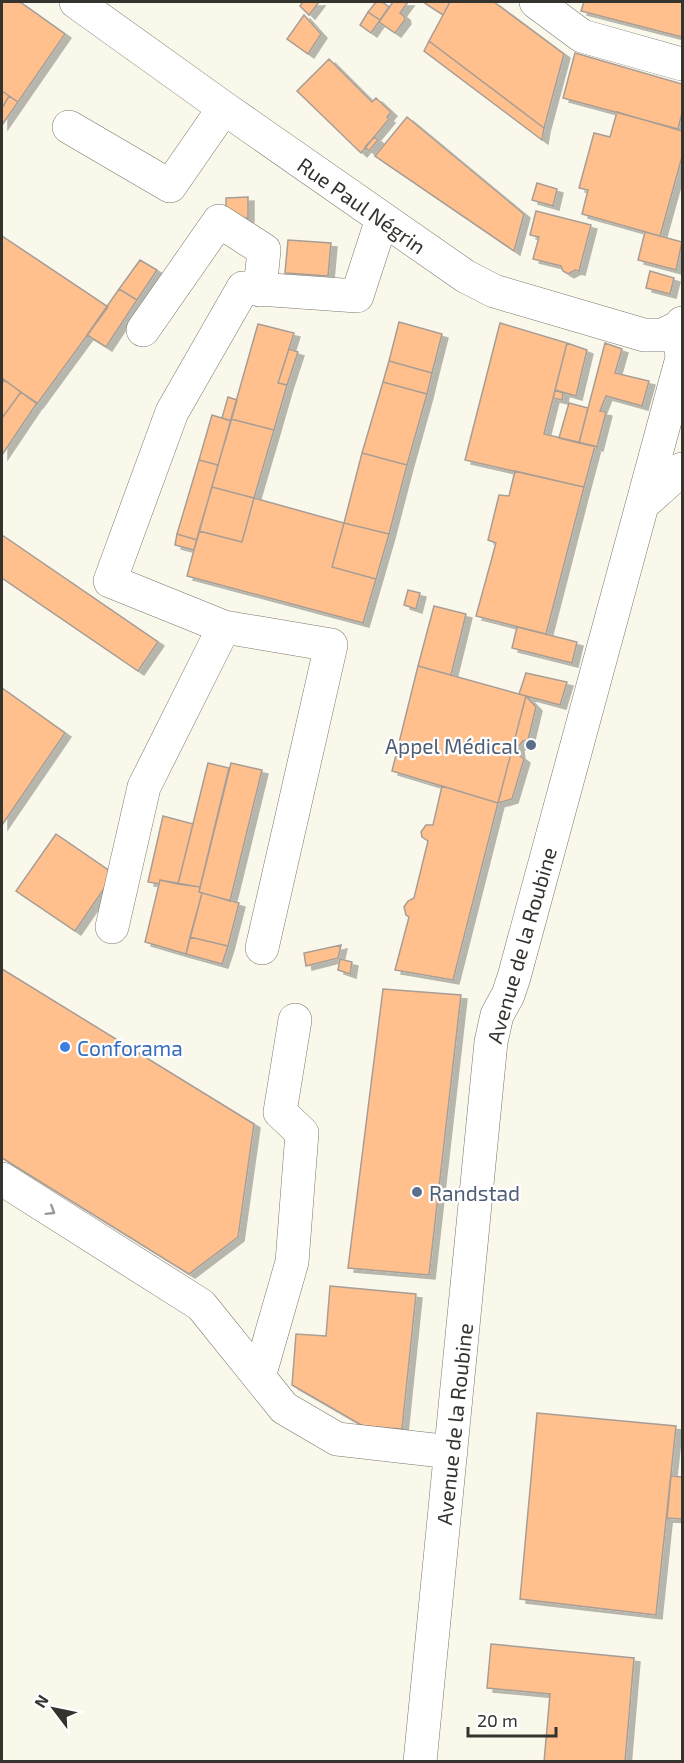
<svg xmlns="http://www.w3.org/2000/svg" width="684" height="1763" viewBox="0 0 684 1763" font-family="'Exo 2',sans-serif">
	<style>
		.building { fill: #ffc08d; stroke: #a89e96; stroke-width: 1.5; filter: url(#shadow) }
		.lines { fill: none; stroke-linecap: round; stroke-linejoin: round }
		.minor-casing { stroke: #79776c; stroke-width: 34 }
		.minor { stroke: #fff; stroke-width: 33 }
		.oneway { stroke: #9a9996 }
		.service-dot { fill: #5c6f8a; stroke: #fff; stroke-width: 2 }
		.shop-dot { fill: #3f7fe0; stroke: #fff; stroke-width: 2 }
		.labels { text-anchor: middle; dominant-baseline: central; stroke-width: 4.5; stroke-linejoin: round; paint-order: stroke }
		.street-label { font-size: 21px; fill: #34332e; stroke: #fff }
		.service-label { font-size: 21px; fill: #4e5e75; stroke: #fff; text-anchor: end }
		.shop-label { font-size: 21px; fill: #366cbe; stroke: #fff; text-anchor: start }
	</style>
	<defs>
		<filter id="shadow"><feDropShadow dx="6" dy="4" stdDeviation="0" flood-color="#0004"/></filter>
	</defs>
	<rect width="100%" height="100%" fill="#faf8eb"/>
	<path class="building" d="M2 2H20L65 34 18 102 2 91Z
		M303 2H319L309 15 300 6Z
		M376 2H382L389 7 380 20 368 12Z
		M393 2H408L400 13 404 16 405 20 395 33 379 22Z
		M423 2H450L443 15Z
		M450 2H494L564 54 544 128 429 41Z
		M584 2H682V37L581 11Z
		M368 12 380 20 371 33 360 25Z
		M304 15 321 34 308 54 287 39Z
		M429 41 544 128 542 140 424 51Z
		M575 53 682 84V113L678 129 563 98Z
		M329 59 372 102 376 98 391 112 387 117 389 119 361 153 297 91Z
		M2 91 9 96 2 108Z
		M9 96 18 102 2 125V108Z
		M617 112 682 131V157L660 236 582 214 588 190 579 188 594 133 610 137Z
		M407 117 524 214 514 251 375 156Z
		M374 137 378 140 369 151 365 147Z
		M537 183 557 189 553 206 532 200Z
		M248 197V218H226V198Z
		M536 211 591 225 579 271 575 270 568 274 563 271 561 266 533 259 539 237 530 235Z
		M645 232 682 242 676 270 638 260Z
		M2 236 108 307 37 404 2 378Z
		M288 240 331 243 328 276 285 273Z
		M140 260 157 270 137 300 119 289Z
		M650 271 674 278 670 294 646 288Z
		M119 289 137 300 106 347 87 335Z
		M399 322 442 334 432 373 389 361Z
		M500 323 567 343 544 434 595 446 584 487 465 460Z
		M258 324 294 333 278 383 287 385 274 430 231 419Z
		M567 343 587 350 576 396 555 390Z
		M605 343 622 349 615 373 649 381 642 406 606 396 600 411 606 412 597 447 579 443Z
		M289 349 298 352 287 385 278 383Z
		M389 361 432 373 427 394 383 382Z
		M4 380 21 392 2 418V384Z
		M383 382 427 394 407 465 362 453Z
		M555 390 563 393 562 400 553 398Z
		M21 392 37 403 2 455V418Z
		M228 397 237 400 231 421 222 418Z
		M569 403 588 408 579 443 559 438Z
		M212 415 231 421 218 465 199 460Z
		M231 419 274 430 254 498 212 487Z
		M362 453 407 465 389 534 344 523Z
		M199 460 218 465 197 540 177 534Z
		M515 471 584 487 546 634 476 616 496 543 488 540 499 495 509 496Z
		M212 487 254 498 242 542 199 531Z
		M254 498 344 523 332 567 376 579 363 623 187 576 199 531 242 542Z
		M344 523 389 534 376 579 332 567Z
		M177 534 197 540 194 550 175 545Z
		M2 535 158 642 138 671 2 578Z
		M408 590 420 593 416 609 404 605Z
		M434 606 466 614 451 675 418 666Z
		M517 627 577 642 572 663 512 648Z
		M418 666 526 696 498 803 392 771Z
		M526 673 567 682 560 705 519 694Z
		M2 688 65 733 2 825Z
		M526 696 536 707 528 740 523 741 518 747 519 755 524 759 512 799 498 803Z
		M208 763 229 768 200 887 178 884Z
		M231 763 262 770 230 901 199 892Z
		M442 786 498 803 453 980 395 970 409 917 406 915 404 907 408 901 414 898 428 841 422 837 421 832 426 825H433Z
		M163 816 193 824 178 884 160 880 159 884 148 882Z
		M56 834 114 874 75 931 16 891Z
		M160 880 200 887 199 892 202 893 186 954 145 942Z
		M202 893 239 903 228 946 190 937Z
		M190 937 228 946 222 964 186 954Z
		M341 945 338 958 306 966 304 953Z
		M340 959 352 962 350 974 338 970Z
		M2 969 254 1124 238 1237 189 1274 2 1158Z
		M383 989 461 995 429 1275 348 1268Z
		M330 1286 416 1294 402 1429 363 1426 292 1385 296 1334 326 1336Z
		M537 1413 676 1426 656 1615 520 1599Z
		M671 1476 682 1477V1519L667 1518Z
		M491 1644 634 1658 625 1762H544L550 1694 487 1688Z"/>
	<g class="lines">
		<defs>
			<path id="minor" d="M76 2 224 108 465 276 494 291 644 335H663L679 327
				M536 2 582 36 682 64
				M69 127 170 186 224 108
				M143 330 219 221 264 250 260 290
				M643 504 682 469
				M224 627 331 645 262 948
				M112 927 144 787 224 627 110 581 172 412 243 288 357 296 382 219
				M2 1179 201 1305 284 1408 337 1439 451 1452
				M259 1377 292 1262 302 1133 280 1112 295 1020
				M420 1762 491 1042 497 1015 508 995 514 977 682 358 679 327 682 323"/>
		</defs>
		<use href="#minor" class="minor-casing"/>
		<use href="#minor" class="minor"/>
	</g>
	<defs><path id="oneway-chevron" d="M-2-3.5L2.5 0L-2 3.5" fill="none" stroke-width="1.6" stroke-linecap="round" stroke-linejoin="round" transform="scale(1.5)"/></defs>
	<use class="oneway" href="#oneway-chevron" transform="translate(51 1211) rotate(32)"/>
	<g class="service-dot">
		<circle cx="531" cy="745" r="6"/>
		<circle cx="417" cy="1192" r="6"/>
	</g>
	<circle class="shop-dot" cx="65" cy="1047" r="6"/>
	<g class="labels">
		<g class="street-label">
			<text transform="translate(362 205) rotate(35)">Rue Paul Négrin</text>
			<text transform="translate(521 945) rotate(-74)">Avenue de la Roubine</text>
			<text transform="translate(454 1424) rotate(-84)">Avenue de la Roubine</text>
		</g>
		<g class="service-label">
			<text x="519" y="745">Appel Médical</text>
			<text x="429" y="1192" text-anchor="start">Randstad</text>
		</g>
		<g class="shop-label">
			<text x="77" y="1047">Conforama</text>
		</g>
	</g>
	<rect width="684" height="1763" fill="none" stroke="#34332e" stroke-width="6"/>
	<g transform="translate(54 1709) rotate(302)" stroke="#ffffff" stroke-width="4.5" paint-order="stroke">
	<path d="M0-4.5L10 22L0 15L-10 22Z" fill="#34332e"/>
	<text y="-9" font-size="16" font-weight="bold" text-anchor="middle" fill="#34332e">N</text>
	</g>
	<path d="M468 1727v9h88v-9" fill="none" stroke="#34332e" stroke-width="3"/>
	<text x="477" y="1727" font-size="18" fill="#34332e" stroke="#ffffff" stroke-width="4.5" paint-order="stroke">20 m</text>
</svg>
